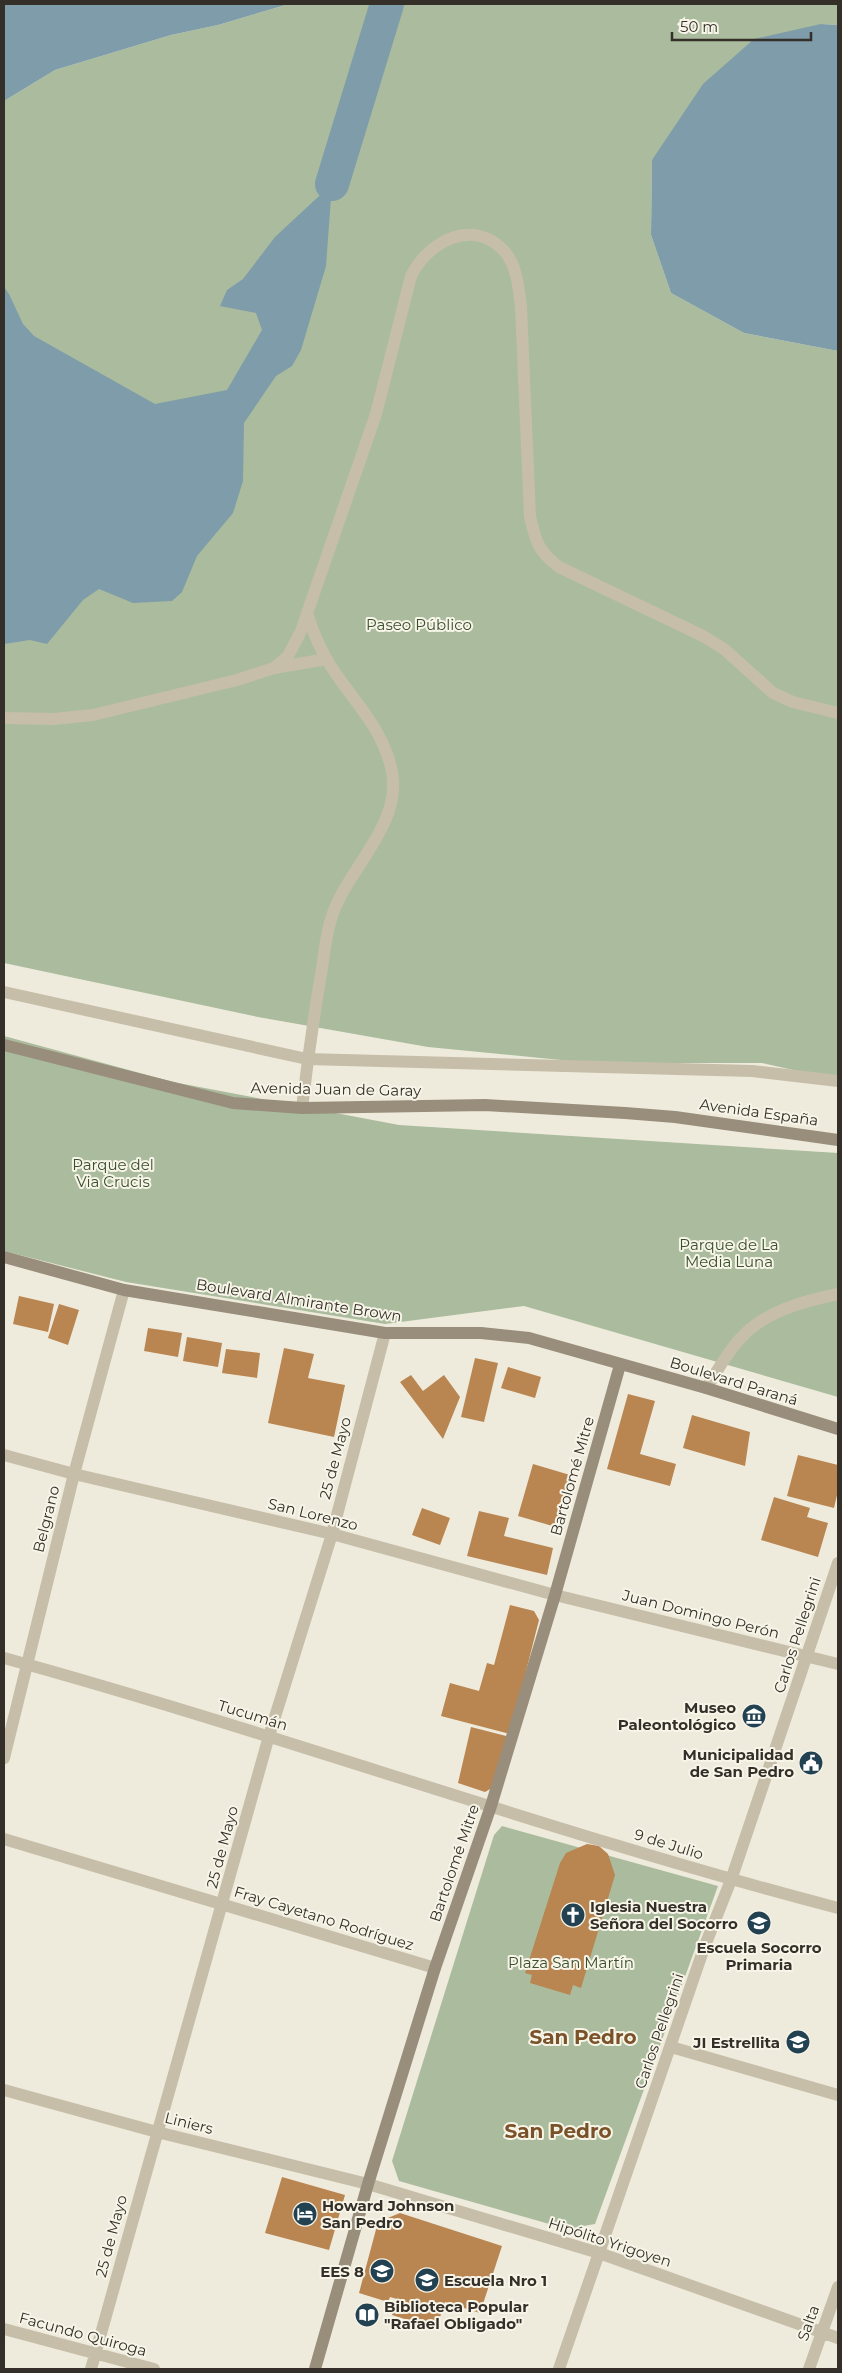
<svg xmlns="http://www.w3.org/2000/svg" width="842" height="2373" viewBox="0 0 842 2373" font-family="Montserrat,sans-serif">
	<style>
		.green { fill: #aabc9d }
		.water { fill: #7e9ca9 }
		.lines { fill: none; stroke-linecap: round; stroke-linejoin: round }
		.river { stroke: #7e9ca9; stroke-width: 34 }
		.building { fill: #b98550 }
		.street { stroke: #c6bea9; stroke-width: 12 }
		.secondary { stroke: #998e7b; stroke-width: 12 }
		.labels { text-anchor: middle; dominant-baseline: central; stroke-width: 4; stroke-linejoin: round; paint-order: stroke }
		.park-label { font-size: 15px; fill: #3b4f2e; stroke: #f7f4e8 }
		.street-label { font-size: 15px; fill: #342f28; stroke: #f7f4e8 }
		.poi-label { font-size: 15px; font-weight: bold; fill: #342f28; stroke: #f7f4e8; text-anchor: end }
		.district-label { font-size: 20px; font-weight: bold; fill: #7a522a; stroke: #f7f4e8 }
	</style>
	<rect width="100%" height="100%" fill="#efebdc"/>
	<path class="green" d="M289 4H838V25L821 24 652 160 651 235 671 293 744 333 838 351V1080L762 1063H591L428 1047 258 1017 4 963V101L55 70 171 35 218 25Z
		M4 1036 173 1082 399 1125 838 1153V1397L524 1306 385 1324 126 1282 4 1251Z
		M502 1826 718 1886 595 2224 567 2229 399 2181 392 2161 494 1835Z"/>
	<path class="water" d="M4 4H289L218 25 171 35 55 70 4 101Z
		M821 24 838 25V351L744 333 671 293 651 235 652 160 703 84 754 39Z
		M332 184 326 266 301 350 292 366 276 376 244 423 243 481 233 513 197 556 182 592 172 601 133 603 99 589 83 600 47 644 30 640 4 644V287L9 294 23 324 34 336 155 404 227 390 262 330 256 313 220 306 227 290 243 279 275 237Z"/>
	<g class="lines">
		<path class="river" d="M332 184 387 4"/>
	</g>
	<path class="building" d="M19 1296 54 1304 48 1332 13 1324Z
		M59 1304 79 1310 68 1345 48 1338Z
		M148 1328 182 1333 178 1357 144 1351Z
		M187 1337 222 1343 218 1367 183 1361Z
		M284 1348 314 1354 308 1378 345 1385 334 1437 268 1423Z
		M226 1349 260 1353 257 1378 222 1373Z
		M475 1358 498 1363 484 1422 461 1417Z
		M508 1367 541 1377 535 1398 501 1388Z
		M411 1375 423 1391 444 1375 460 1397 443 1439 400 1382Z
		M628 1394 655 1401 640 1454 676 1464 670 1486 607 1469Z
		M692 1415 750 1432 745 1466 683 1448Z
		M798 1455 838 1465V1491L834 1508 787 1496Z
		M533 1464 570 1475 556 1527 518 1516Z
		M774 1497 810 1508 807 1517 828 1523 818 1557 761 1540Z
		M422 1508 450 1518 440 1545 412 1535Z
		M479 1511 509 1518 504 1536 553 1548 547 1575 467 1556Z
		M510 1605 534 1611 539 1620 510 1734 441 1716 450 1683 479 1691 487 1663 494 1665Z
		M471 1727 510 1737 497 1785 485 1792 458 1783Z
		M587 1844 599 1846 608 1854 615 1875 581 1988 573 1985 570 1995 530 1983 532 1975 525 1973 560 1863 566 1853Z
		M282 2177 345 2195 329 2250 265 2233Z
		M400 2213 502 2246 480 2313 445 2302 436 2329 392 2315 397 2299 390 2297 388 2302 359 2293 378 2222Z"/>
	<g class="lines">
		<path class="street" d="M274 668 327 659
			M4 718 54 719 93 715 237 680 274 668 288 656 301 631 376 414 411 276C428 241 474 217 505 252 517 266 519 290 521 307L530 517C536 542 538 551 559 567L703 636 724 649 773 693 793 702 838 713
			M4 992 307 1059 752 1071 838 1081
			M302 1108C307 1065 313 1022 320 980 324 959 325 936 332 916 348 868 402 825 392 772 384 730 355 703 332 668 321 651 313 633 307 613
			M706 1388C717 1372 726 1354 739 1340 763 1312 803 1301 838 1294
			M4 1455 74 1474 332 1534 555 1595 838 1664
			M4 1658C284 1735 557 1835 838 1908
			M4 1758 74 1474 124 1290
			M4 1839 435 1968
			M671 2047 838 2095
			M4 2090 157 2132 368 2184 599 2253 838 2338
			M4 2329 154 2369
			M91 2369 269 1736 332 1534 385 1333
			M559 2369 704 1948 731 1880 838 1563
			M809 2369 838 2287"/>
		<path class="secondary" d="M4 1045 233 1103 302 1108 485 1105 625 1113 675 1117 838 1140
			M4 1257 124 1290 385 1333H481L529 1338 706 1388 838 1429
			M315 2369 368 2184 435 1968 491 1806 555 1595 620 1365"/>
	</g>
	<defs>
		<symbol id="museum-disc" viewBox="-11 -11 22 22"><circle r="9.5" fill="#224151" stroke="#f7f4e8"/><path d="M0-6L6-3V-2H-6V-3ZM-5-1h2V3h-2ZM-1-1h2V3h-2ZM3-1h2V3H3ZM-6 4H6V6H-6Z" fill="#fff"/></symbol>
		<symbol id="civic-disc" viewBox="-11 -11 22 22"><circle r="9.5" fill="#224151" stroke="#f7f4e8"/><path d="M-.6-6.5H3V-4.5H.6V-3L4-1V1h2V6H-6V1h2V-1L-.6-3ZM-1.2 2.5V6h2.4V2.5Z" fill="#fff"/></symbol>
		<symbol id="church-disc" viewBox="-11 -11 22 22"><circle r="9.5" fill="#224151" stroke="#f7f4e8"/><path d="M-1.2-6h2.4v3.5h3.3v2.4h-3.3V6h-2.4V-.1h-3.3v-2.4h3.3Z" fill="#fff"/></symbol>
		<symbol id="school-disc" viewBox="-11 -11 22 22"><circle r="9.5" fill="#224151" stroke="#f7f4e8"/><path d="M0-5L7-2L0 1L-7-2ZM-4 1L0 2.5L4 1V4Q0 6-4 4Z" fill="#fff"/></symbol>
		<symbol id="hotel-disc" viewBox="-11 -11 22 22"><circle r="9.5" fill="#224151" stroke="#f7f4e8"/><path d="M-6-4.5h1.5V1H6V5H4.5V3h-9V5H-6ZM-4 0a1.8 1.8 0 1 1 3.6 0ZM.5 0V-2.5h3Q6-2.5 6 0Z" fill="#fff"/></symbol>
		<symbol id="library-disc" viewBox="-11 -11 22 22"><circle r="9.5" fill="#224151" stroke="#f7f4e8"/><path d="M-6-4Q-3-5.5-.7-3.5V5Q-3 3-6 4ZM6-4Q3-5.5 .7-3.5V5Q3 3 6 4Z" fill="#fff"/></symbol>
	</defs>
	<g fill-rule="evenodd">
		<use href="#museum-disc" x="740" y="1702" width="28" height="28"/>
		<use href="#civic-disc" x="797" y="1749" width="28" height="28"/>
		<use href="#church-disc" x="559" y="1901" width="28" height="28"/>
		<use href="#school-disc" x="745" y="1909" width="28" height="28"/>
		<use href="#school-disc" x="784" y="2028" width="28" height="28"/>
		<use href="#hotel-disc" x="291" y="2200" width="28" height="28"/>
		<use href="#school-disc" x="368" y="2257" width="28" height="28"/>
		<use href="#school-disc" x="413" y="2266" width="28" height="28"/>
		<use href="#library-disc" x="353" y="2301" width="28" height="28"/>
	</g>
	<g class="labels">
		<g class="park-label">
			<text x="419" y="624">Paseo Público</text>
			<text x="113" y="1164">Parque del<tspan x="113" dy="17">Via Crucis</tspan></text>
			<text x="729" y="1244">Parque de La<tspan x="729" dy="17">Media Luna</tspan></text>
			<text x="571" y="1962">Plaza San Martín</text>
		</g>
		<g class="street-label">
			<text transform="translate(336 1089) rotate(1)">Avenida Juan de Garay</text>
			<text transform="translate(759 1112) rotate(8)">Avenida España</text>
			<text transform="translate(299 1300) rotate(9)">Boulevard Almirante Brown</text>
			<text transform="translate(734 1381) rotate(17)">Boulevard Paraná</text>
			<text transform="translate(335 1458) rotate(-75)">25 de Mayo</text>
			<text transform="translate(572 1476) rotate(-74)">Bartolomé Mitre</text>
			<text transform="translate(313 1514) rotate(14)">San Lorenzo</text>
			<text transform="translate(46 1519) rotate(-76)">Belgrano</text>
			<text transform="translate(701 1614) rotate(14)">Juan Domingo Perón</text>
			<text transform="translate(797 1635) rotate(-72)">Carlos Pellegrini</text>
			<text transform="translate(253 1715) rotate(17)">Tucumán</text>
			<text transform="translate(669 1844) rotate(17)">9 de Julio</text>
			<text transform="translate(222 1847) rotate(-75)">25 de Mayo</text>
			<text transform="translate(454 1863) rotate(-71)">Bartolomé Mitre</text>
			<text transform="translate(324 1918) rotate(17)">Fray Cayetano Rodríguez</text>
			<text transform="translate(659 2031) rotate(-71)">Carlos Pellegrini</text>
			<text transform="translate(189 2123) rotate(14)">Liniers</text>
			<text transform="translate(111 2236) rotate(-75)">25 de Mayo</text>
			<text transform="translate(610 2242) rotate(18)">Hipólito Yrigoyen</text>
			<text transform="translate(808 2323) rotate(-70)">Salta</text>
			<text transform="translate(83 2334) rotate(15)">Facundo Quiroga</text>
		</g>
		<g class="poi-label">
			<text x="736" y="1707">Museo<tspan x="736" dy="17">Paleontológico</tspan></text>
			<text x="794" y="1754">Municipalidad<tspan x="794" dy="17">de San Pedro</tspan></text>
			<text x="590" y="1906" text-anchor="start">Iglesia Nuestra<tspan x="590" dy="17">Señora del Socorro</tspan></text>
			<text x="759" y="1947" text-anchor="middle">Escuela Socorro<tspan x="759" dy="17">Primaria</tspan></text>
			<text x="780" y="2042">JI Estrellita</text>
			<text x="322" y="2205" text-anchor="start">Howard Johnson<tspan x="322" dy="17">San Pedro</tspan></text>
			<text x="364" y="2271">EES 8</text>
			<text x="444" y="2280" text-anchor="start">Escuela Nro 1</text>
			<text x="384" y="2306" text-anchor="start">Biblioteca Popular<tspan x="384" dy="17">"Rafael Obligado"</tspan></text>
		</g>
		<g class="district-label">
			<text x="583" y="2037">San Pedro</text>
			<text x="558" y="2131">San Pedro</text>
		</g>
	</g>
	<rect width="842" height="2373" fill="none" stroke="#342f28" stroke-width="10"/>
	<path d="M672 32v8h139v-8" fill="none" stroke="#342f28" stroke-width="2.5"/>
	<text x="680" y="32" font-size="15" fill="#342f28" stroke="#f7f4e8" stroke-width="4" paint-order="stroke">50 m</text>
</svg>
